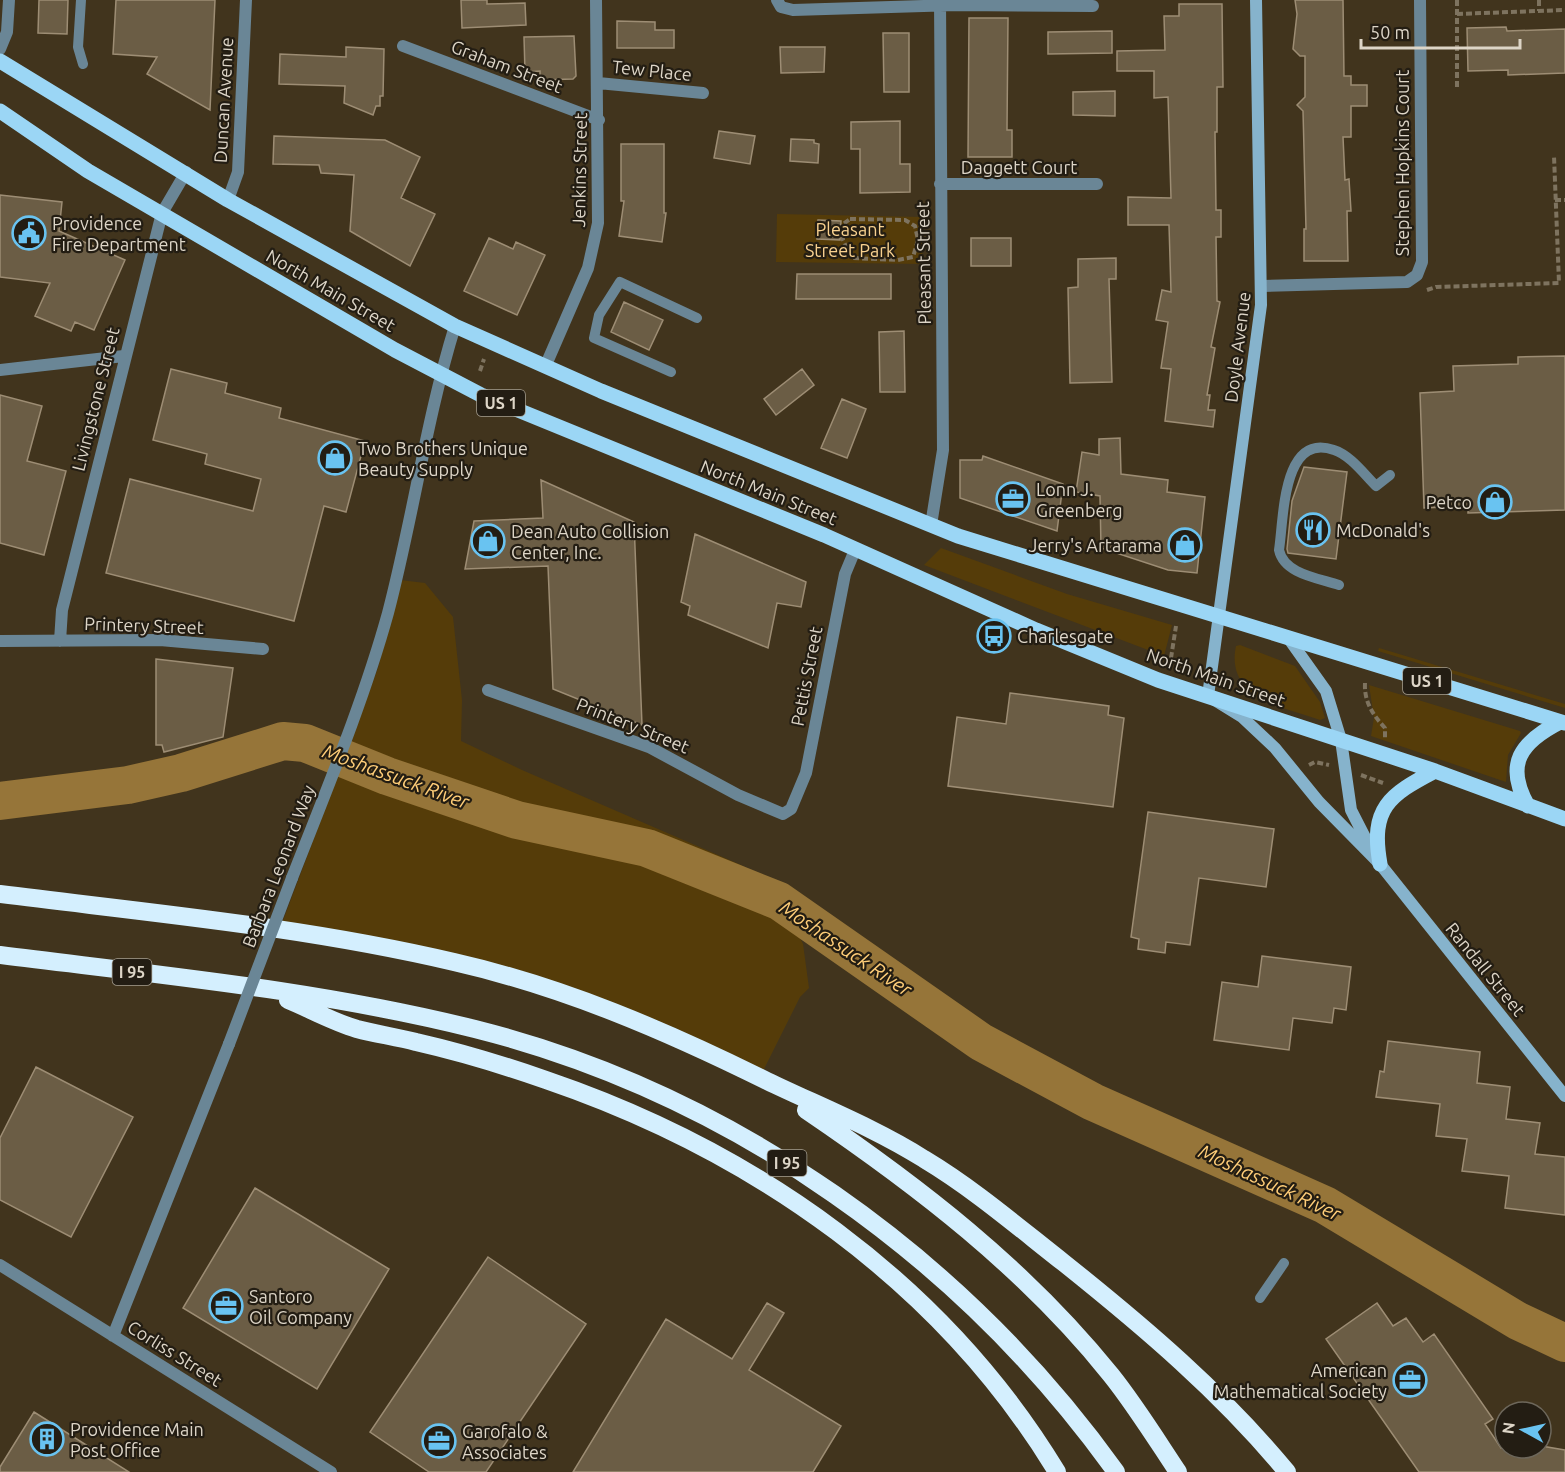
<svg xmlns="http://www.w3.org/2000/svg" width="1565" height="1472" viewBox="0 0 1565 1472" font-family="Ubuntu,sans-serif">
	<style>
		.green { fill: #553c09 }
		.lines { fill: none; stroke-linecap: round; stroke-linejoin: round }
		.river { stroke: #967539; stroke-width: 38 }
		.building { fill: #6b5d45; stroke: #9d8d74; stroke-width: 1.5 }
		.path { stroke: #7e735f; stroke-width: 4; stroke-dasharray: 6 3; stroke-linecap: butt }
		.service { stroke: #6a8696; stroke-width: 10 }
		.minor { stroke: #6a8696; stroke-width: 12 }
		.tertiary { stroke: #6a8696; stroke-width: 12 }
		.secondary { stroke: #86b3cc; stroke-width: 12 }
		.primary { stroke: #9bd6f5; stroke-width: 15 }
		.motorway { stroke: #d4effe; stroke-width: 18 }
		.minor-bridge { stroke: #6a8696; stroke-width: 12 }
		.labels { text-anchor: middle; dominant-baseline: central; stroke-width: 4.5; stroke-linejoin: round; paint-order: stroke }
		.shield { fill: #231d13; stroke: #a59e91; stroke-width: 1.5 }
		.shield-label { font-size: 16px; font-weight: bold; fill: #ddd5c7 }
		.street-label { font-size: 18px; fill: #ddd5c7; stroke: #231d13 }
		.poi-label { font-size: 18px; fill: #ddd5c7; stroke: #231d13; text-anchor: start }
		.park-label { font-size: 18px; fill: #f8d18f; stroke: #231d13 }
		.water-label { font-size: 20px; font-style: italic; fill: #fecd78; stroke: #231d13 }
	</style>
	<rect width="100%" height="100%" fill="#41341d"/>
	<path class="green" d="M777 214 923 217 922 264 776 262Z
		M941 548 1067 594 1172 625 1164 656 924 565Z
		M400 580 425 583 453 617 462 700 461 741 522 770 741 865 776 888 803 944 809 988 800 997 763 1071 564 988 281 926 378 668Z
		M1240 645 1295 666 1320 702 1325 718 1320 720C1283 707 1225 698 1236 646Z
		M1379 648 1565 704V708L1378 651Z
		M1369 685 1520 731 1521 733 1508 755 1506 782 1371 736 1374 718Z"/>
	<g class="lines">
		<path class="river" d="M0 801 128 785 181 773 283 741 305 743 387 776 517 820 647 848 779 901 981 1042 1093 1102 1325 1205 1518 1321 1565 1343"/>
	</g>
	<path class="building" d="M39 0H68L67 34 38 33Z
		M116 0H215L210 110 147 74 157 57 113 54Z
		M461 0H487V4L525 3 526 25 462 28Z
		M1295 0H1343L1344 76H1351V85H1367V106H1351V137H1343L1345 180 1349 179 1351 211H1347L1348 261H1304V229H1306L1303 111 1297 105 1305 97V56H1300L1293 49 1297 14Z
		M1179 4H1222L1223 87H1217V132H1215L1216 210H1221V237H1216L1217 301 1220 302 1211 347 1215 348 1207 395H1210L1208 410H1215L1213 427 1165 421 1171 369 1161 368 1168 322 1156 320 1162 290 1171 292 1169 225H1128V197L1171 198 1168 97 1154 98V71H1117V51L1165 50 1164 16H1179Z
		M969 18H1008L1007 130H1012V157H968Z
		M617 21 655 22V30H674V48H617Z
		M1506 27 1507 31 1565 29V73L1508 75V70L1468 71 1467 28Z
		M1112 31V53L1048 54V32Z
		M883 33H909V92H884Z
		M574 36 576 76 573 79 540 80V71L525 72 524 37Z
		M346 47 384 49 383 96H380V106H376L373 115 344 103 345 86 279 84 280 54 346 57Z
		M780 47H825L824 72 781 73Z
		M1115 91V116L1073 115V92Z
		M900 121V164H910V192L860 193V149H851V122Z
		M719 131 755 136 750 164 714 158Z
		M274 136 385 140 420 157 401 198 435 214 410 266 350 231 354 175 321 173 319 165 273 164Z
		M791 139 814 140V143L819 144 818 163 790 161Z
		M621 144H664V213H666L662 242 619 236 624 201H621Z
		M0 195 62 202 59 231 125 260 94 330 75 322 71 331 35 316 50 283 0 277Z
		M818 220 841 221 840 240 817 239Z
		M489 238 513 249 516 242 545 255 517 315 464 291Z
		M971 238H1011V266H971Z
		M1116 258V279H1109L1112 382 1070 383 1068 288 1078 287V259Z
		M797 274H891V299H796Z
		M624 302 663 320 649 350 611 332Z
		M904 331 905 392H880L879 332Z
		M1565 356V510L1468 513V506L1424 508 1420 393 1454 391 1453 366 1518 364V357Z
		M171 369 227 383 225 393 281 408 279 418 365 441 346 512 324 506 294 621 106 573 130 479 253 511 261 479 205 464 207 454 153 440Z
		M802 369 814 385 776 415 764 399Z
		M0 395 42 406 27 461 66 471 44 555 0 543Z
		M842 399 866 409 847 458 821 448Z
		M1120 438 1121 474 1168 480 1167 492 1205 497 1197 573 1168 570 1101 548 1100 496 1076 492 1082 452 1099 455V439Z
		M983 456 1063 484 1057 531 960 498V460H982Z
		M1304 467 1347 472 1336 559 1288 553 1287 549 1292 501Z
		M541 480 634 522 642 725 553 689 548 566 465 569 474 521 543 518Z
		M695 534 806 582 801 607 777 603 768 648 688 615 690 606 681 602Z
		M156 659 233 668 223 737 164 752 162 745H156Z
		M1010 693 1109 706 1108 715 1124 718 1113 807 948 786 957 717 1006 724Z
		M1148 812 1274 829 1266 887 1199 878 1190 945 1166 942 1165 953 1138 949 1139 939 1131 937Z
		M1262 956 1351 967 1346 1010 1334 1008 1332 1023 1293 1018 1289 1050 1214 1040 1222 982 1258 987Z
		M1388 1041 1480 1052 1477 1083 1510 1087 1506 1119 1540 1123 1535 1154 1565 1157V1215L1505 1208 1509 1176 1462 1171 1467 1139 1436 1136 1440 1104 1376 1097 1380 1071 1384 1072Z
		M36 1067 133 1117 71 1237 0 1200V1138Z
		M255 1188 389 1269 317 1389 183 1308Z
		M488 1257 586 1324 486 1472H429L370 1432Z
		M767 1303 784 1313 749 1370 841 1426 813 1472H573L666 1319 732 1359Z
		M1377 1303 1393 1326 1406 1318 1423 1342 1434 1334 1493 1419 1485 1424 1501 1448H1541V1446L1565 1450V1472H1419L1326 1339Z
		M34 1412 129 1472H0V1467Z"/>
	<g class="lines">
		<path class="path" d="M1457 0V89
			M1539 0V11
			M1457 14 1565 10
			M1555 200H1565
			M850 219 905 220 915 226 918 240 913 257 898 260 851 258 843 240V224Z
			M1427 290 1436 287 1559 283 1554 156
			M480 371 484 359
			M1171 658 1176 626
			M1365 683C1364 702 1373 715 1385 728V738
			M1309 765 1315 762 1329 765
			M1361 775 1383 783"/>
		<path class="service" d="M81 0 78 47 83 64
			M671 372 594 338 599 315 620 282 697 318
			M1339 585C1318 578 1284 574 1279 550 1284 518 1282 432 1334 450 1350 455 1364 474 1376 486L1390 475
			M1260 1298 1284 1263"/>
		<path class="minor" d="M777 0 781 7 793 10 956 5 1093 6
			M403 46 599 120
			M598 83 703 93
			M940 184H1097
			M228 200 238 172 246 0
			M1262 286 1407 282 1417 275 1422 262 1420 0
			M545 367 588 268 598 223 596 0
			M0 370 124 356
			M931 525 943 450 940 0
			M0 641 160 640 263 649
			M60 641 62 610 162 213 186 172
			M488 690 649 747 738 795 783 814 791 809 806 773 845 574 855 550
			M292 878C326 791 363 703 388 613 413 518 426 420 455 326
			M0 1265 331 1472
			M113 1336 229 1044"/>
		<path class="tertiary" d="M0 49 7 32 9 0"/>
		<path class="secondary" d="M1256 0 1261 305 1208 696 1242 717 1275 748 1319 802 1380 864 1565 1096
			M1289 639 1326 691 1341 740 1351 810 1373 853"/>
		<path class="primary" d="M0 61 228 200 455 326 601 391 958 536 1565 723
			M0 111 88 171 395 350 481 395 824 535 1036 630 1158 680 1435 771 1565 819
			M1528 806C1504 764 1521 742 1560 722
			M1380 864C1370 808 1389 795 1435 771"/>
		<path class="motorway" d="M0 894C151 913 305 927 454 962 564 987 666 1031 767 1081 819 1106 875 1128 924 1159 974 1189 1018 1227 1064 1263 1144 1327 1222 1393 1287 1472
			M0 955C159 975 319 990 475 1029 732 1094 962 1257 1116 1472
			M288 1000C310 1009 333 1022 357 1029 376 1034 397 1037 416 1042 460 1052 503 1065 546 1080 754 1151 942 1282 1057 1472
			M806 1110C918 1186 1025 1268 1111 1375 1135 1405 1156 1439 1178 1472"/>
		<path class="minor-bridge" d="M229 1044 292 878"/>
	</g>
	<defs>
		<symbol id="civic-ring" viewBox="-11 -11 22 22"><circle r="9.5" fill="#231d13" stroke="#69c3f1" stroke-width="1.5"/><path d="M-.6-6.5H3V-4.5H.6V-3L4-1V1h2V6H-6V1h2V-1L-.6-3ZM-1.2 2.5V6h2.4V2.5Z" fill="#69c3f1"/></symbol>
		<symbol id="shop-ring" viewBox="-11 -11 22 22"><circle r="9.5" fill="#231d13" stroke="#69c3f1" stroke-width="1.5"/><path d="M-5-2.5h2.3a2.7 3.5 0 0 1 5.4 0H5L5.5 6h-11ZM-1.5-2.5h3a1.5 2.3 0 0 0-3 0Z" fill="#69c3f1"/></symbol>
		<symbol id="office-ring" viewBox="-11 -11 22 22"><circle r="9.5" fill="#231d13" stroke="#69c3f1" stroke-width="1.5"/><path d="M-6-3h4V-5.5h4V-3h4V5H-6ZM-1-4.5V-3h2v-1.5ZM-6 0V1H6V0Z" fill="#69c3f1"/></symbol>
		<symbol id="restaurant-ring" viewBox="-11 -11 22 22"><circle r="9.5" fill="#231d13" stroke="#69c3f1" stroke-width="1.5"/><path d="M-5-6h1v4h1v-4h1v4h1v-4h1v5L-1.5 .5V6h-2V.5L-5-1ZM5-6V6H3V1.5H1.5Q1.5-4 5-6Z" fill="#69c3f1"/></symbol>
		<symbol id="bus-ring" viewBox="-11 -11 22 22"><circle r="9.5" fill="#231d13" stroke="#69c3f1" stroke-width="1.5"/><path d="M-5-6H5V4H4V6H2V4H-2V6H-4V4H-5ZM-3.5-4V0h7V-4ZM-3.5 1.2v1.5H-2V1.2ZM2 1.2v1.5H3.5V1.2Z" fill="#69c3f1"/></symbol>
		<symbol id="building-ring" viewBox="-11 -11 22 22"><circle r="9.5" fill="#231d13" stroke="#69c3f1" stroke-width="1.5"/><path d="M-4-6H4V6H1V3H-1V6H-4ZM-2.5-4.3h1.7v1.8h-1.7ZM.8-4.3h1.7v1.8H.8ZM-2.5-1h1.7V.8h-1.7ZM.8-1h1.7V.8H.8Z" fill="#69c3f1"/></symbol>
	</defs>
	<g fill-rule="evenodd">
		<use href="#civic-ring" x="10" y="214" width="38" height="38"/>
		<use href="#shop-ring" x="316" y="439" width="38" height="38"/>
		<use href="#office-ring" x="994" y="480" width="38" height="38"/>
		<use href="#shop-ring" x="1476" y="483" width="38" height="38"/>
		<use href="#restaurant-ring" x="1294" y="511" width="38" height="38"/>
		<use href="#shop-ring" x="469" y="522" width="38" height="38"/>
		<use href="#shop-ring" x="1166" y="526" width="38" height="38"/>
		<use href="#bus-ring" x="975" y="617" width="38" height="38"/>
		<use href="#office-ring" x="207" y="1287" width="38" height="38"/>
		<use href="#office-ring" x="1391" y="1361" width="38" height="38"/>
		<use href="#building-ring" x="28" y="1420" width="38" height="38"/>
		<use href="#office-ring" x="420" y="1422" width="38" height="38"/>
	</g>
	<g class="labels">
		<g class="shield">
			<rect x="477" y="390" width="48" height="26" rx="4.5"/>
			<rect x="1403" y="668" width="48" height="26" rx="4.5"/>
			<rect x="112.5" y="959" width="39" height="26" rx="4.5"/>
			<rect x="767.5" y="1150" width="39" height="26" rx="4.5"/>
		</g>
		<g class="shield-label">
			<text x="501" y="403">US 1</text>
			<text x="1427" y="681">US 1</text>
			<text x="132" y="972">I 95</text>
			<text x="787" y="1163">I 95</text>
		</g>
		<g class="street-label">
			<text transform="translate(507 66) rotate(21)">Graham Street</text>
			<text transform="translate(652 70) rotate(6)">Tew Place</text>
			<text transform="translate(223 100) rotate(-87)">Duncan Avenue</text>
			<text transform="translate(1402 163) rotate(-90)">Stephen Hopkins Court</text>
			<text x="1019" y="167">Daggett Court</text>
			<text transform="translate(579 170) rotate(-89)">Jenkins Street</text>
			<text transform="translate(923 263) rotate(-91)">Pleasant Street</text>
			<text transform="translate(331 290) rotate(30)">North Main Street</text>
			<text transform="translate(1237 347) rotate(-83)">Doyle Avenue</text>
			<text transform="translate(95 399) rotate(-76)">Livingstone Street</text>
			<text transform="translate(769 492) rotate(22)">North Main Street</text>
			<text transform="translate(144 625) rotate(2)">Printery Street</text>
			<text transform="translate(806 676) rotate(-79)">Pettis Street</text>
			<text transform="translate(1216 677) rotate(19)">North Main Street</text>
			<text transform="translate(633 725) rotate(22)">Printery Street</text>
			<text transform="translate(278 866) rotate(-69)">Barbara Leonard Way</text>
			<text transform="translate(1486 969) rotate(51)">Randall Street</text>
			<text transform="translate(175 1353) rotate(32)">Corliss Street</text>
		</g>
		<g class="poi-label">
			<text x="52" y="223">Providence<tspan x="52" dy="21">Fire Department</tspan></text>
			<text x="358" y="448">Two Brothers Unique<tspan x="358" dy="21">Beauty Supply</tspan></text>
			<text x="1036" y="489">Lonn J.<tspan x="1036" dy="21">Greenberg</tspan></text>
			<text x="1472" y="502" text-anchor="end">Petco</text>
			<text x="1336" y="530">McDonald's</text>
			<text x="511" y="531">Dean Auto Collision<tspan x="511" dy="21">Center, Inc.</tspan></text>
			<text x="1162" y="545" text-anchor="end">Jerry's Artarama</text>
			<text x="1017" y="636">Charlesgate</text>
			<text x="249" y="1296">Santoro<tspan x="249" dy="21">Oil Company</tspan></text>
			<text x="1387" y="1370" text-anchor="end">American<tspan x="1387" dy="21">Mathematical Society</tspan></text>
			<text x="70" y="1429">Providence Main<tspan x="70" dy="21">Post Office</tspan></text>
			<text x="462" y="1431">Garofalo &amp;<tspan x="462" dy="21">Associates</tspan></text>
		</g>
		<g class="park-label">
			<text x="850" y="229">Pleasant<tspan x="850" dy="21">Street Park</tspan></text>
		</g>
		<g class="water-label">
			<text transform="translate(396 776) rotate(20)">Moshassuck River</text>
			<text transform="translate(846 948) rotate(34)">Moshassuck River</text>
			<text transform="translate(1270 1182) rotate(25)">Moshassuck River</text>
		</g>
	</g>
	<g transform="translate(1523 1430) rotate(278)"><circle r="28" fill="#231d13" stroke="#6d675b" stroke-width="1.5"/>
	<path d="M0-4.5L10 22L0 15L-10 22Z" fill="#69c3f1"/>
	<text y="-9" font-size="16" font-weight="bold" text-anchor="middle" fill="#ddd5c7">N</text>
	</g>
	<path d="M1361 39v9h159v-9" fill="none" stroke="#ddd5c7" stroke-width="3"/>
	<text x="1370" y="39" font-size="18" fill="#ddd5c7" stroke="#231d13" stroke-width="4.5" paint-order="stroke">50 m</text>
</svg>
